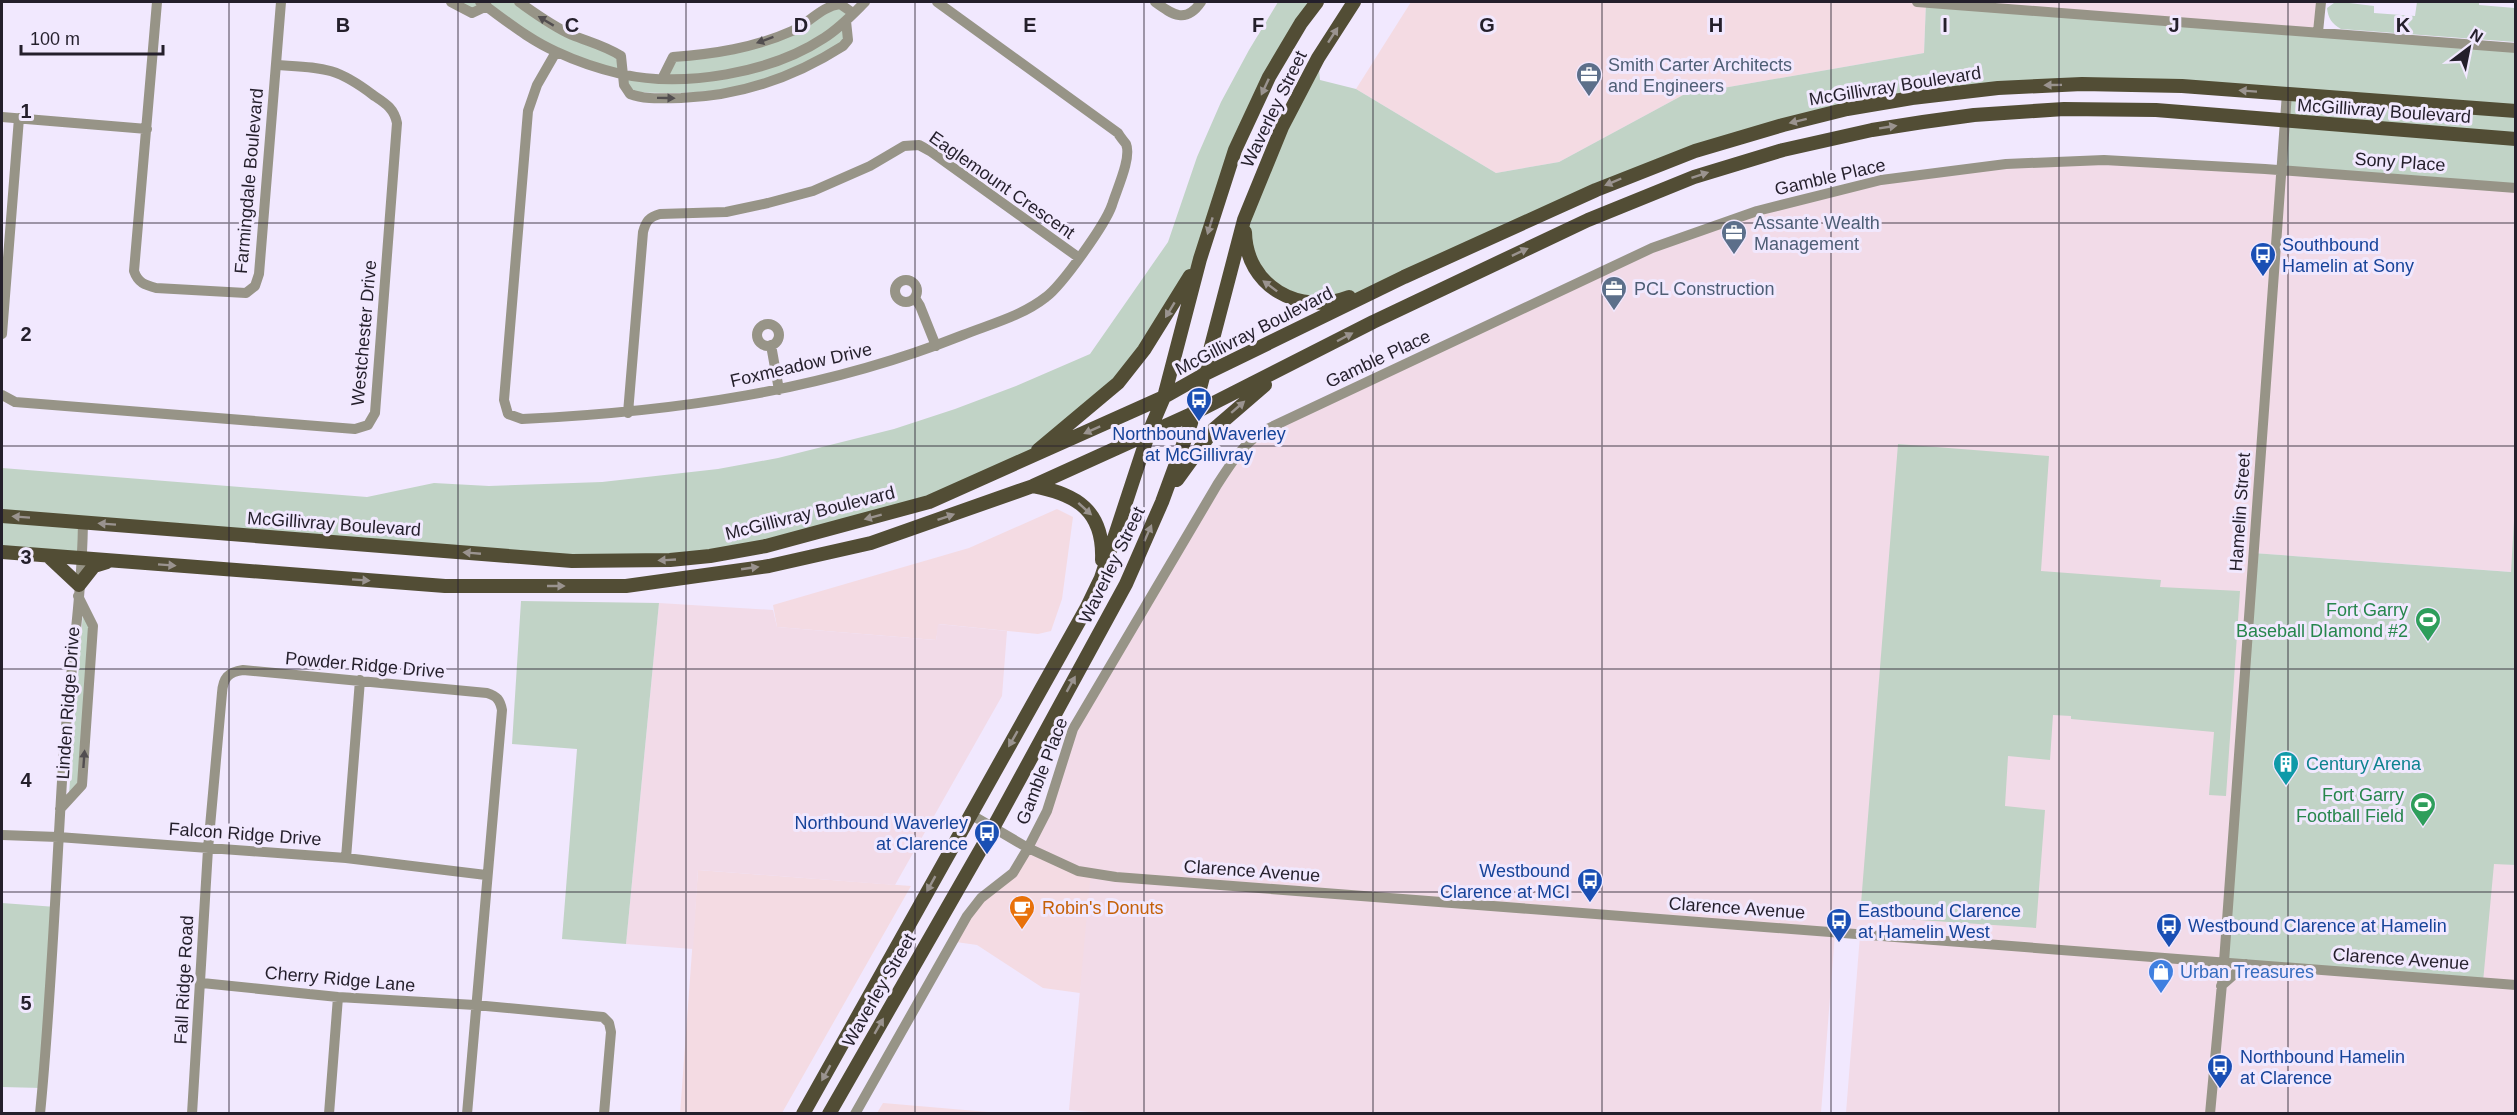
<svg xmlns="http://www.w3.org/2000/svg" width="2517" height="1115" viewBox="0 0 2517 1115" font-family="Arial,sans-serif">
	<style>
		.commercial { fill: #f4dbe3 }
		.industrial { fill: #f2dbe8 }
		.green { fill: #c1d3c6 }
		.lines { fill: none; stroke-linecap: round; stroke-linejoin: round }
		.minor { stroke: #979487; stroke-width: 10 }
		.major { stroke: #524d35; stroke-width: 14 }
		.oneway { fill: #524e50 }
		.oneway2 { fill: #9a938f }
		.grid { fill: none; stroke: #241f2b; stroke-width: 1.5; stroke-opacity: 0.55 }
		.labels { text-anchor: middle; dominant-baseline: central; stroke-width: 6; stroke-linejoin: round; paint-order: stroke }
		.service-label { font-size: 18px; fill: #4e5e75; stroke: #f1e8fe; text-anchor: start }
		.street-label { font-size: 18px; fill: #241f2b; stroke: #f1e8fe }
		.transit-label { font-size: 18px; fill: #164399; stroke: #f1e8fe; text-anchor: start }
		.leisure-label { font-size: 18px; fill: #27864d; stroke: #f1e8fe; text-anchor: end }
		.culture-label { font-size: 18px; fill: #0d838f; stroke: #f1e8fe; text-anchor: start }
		.food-label { font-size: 18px; fill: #c56008; stroke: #f1e8fe; text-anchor: start }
		.shop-label { font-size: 18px; fill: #366cbe; stroke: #f1e8fe; text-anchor: start }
		.grid-label { font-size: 20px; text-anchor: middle; font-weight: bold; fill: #241f2b; stroke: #f1e8fe; stroke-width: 6; stroke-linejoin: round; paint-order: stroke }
	</style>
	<rect width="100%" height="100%" fill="#f1e8fe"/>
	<path class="commercial" d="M1411 2H1926L1924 53 1683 95 1559 162 1496 173 1356 89Z
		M1057 509 1073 517 1062 599 1051 631 1038 634 939 624 936 640 777 627 773 605 969 548Z
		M1028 848 1097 874 1080 993 1043 988 977 945 956 942 974 910Z
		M698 870 911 886 782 1113 680 1114Z
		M883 1103 1000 1113H877Z"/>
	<path class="industrial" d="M1917 2H2321L2318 32Z
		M2051 161 2515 188 2516 504 2512 572 2253 553 2494 863 2515 865V1113H1846L1860 935 1835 933 1821 1113 1110 1114 1069 1110 1090 881 1096 874 1028 848 1073 729 1251 439 1652 248 1846 187Z
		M659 603 773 610 777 627 936 640 938 624 1007 631 1002 696 895 885 698 870 693 949 626 944Z"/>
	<path class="green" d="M451 2H519L621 56 622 74 661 79 668 63 793 30 831 5 853 13C850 21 848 32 843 39 839 46 827 50 820 55 764 90 698 96 633 92L621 74 556 52 487 6 472 13Z
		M1278 2H1317L1269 77 1200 259 1144 350 1023 462 929 502 766 546 623 561 83 522 82 559 2 552V468L367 497 434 483 489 486 602 482 718 469 778 458 894 429 955 409 1016 386 1090 354 1168 242 1197 157 1221 102 1249 50Z
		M1926 2 2515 48V188L2281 170 2287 94 2182 86 1958 92 1742 136 1341 300 1304 301 1262 279 1244 220 1318 58 1320 80 1356 89 1496 173 1559 162 1683 95 1924 53Z
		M2341 2 2374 6V13L2415 16 2417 2H2479V5L2515 8V42L2341 29C2332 24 2328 18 2327 8L2334 3Z
		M1898 444 2049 456 2041 571 2161 580 2160 587 2240 591 2226 796 2209 795 2214 732 2071 719V716L2053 715 2050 760 2008 756 2005 806 2045 810 2036 928 1860 916Z
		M2515 504V865L2494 864 2483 982 2224 962 2253 553 2511 572Z
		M521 601 659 603 626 944 562 939 577 749 512 744Z
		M83 612 89 624 78 783 69 794Z
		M2 903 56 907 42 1088 2 1087Z"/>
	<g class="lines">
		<path class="minor" d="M157 2 134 271C138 283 145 285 156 288L246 293 255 286 259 274 281 2
			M451 2 472 13 487 6
			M480 2C504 19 529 40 557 52 576 61 600 69 621 74 684 88 771 73 824 38 840 28 852 15 865 2
			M519 2C536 14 552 26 572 35 589 42 606 46 621 56L624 85 630 94C645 100 664 98 681 98 741 96 793 78 843 46L848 40 846 21
			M1155 2C1173 15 1186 24 1201 2
			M1917 2 2516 48
			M2318 32 2321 2
			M556 52 537 85 528 111 504 400 508 414 522 419C673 412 822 391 963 335 991 324 1022 316 1046 297 1062 285 1105 225 1112 205 1116 191 1132 158 1126 144 1124 141 1120 137 1118 133L937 2
			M662 79 673 57C714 54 754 48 792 31 809 23 822 6 840 4L853 13
			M2 117 147 129
			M895 291a11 11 0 1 1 22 0a11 11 0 1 1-22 0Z
			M915 298 920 306 936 346
			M757 335a11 11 0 1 1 22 0a11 11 0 1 1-22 0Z
			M2 334 19 118
			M771 345 779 390
			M2 395 15 402 355 429 368 425 375 413 397 123C394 108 385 103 373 95 335 66 322 68 276 65
			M628 413 643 232C646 221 649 217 660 214L726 212 768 203 813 191 870 166 904 146 919 145 930 151 1078 257
			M60 809 82 785 93 626 78 596
			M970 814 1028 848 1078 871 1116 877 2516 985
			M2 835 58 837 346 858 486 875
			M346 858 360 680
			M202 983 338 997 475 1005 603 1017 609 1023 611 1032 604 1114
			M2221 986 2246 964
			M40 1114C52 992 56 871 64 749 70 674 82 597 83 522
			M192 1114 208 849 222 693C223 678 228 672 243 670L487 693C497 696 500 700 502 710L467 1114
			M329 1114 338 997
			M855 1114 967 916 981 898 1013 873 1028 848 1047 811 1073 729 1217 485C1231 463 1243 444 1265 430L1652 248 1757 211 1881 180 2006 164 2104 160 2265 169 2516 188
			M2210 1114 2224 962 2287 93"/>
		<path class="major" d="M1245 232C1246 286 1299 316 1349 297
			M1038 450 1118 383 1144 350 1190 276
			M1177 480 1214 429 1265 385
			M1033 486C1077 494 1104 511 1102 560
			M2 516 572 561 670 560 710 556 766 546 929 502 1164 397 1203 375 1404 277 1596 190 1695 151 1783 125 1847 109 1912 98 1998 88 2082 84 2182 86 2516 111
			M2 552 445 586H626L769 566 871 543 1033 486 1194 413 1373 322 1588 220 1694 177 1783 150 1872 130 1923 122 1974 115 2064 109 2156 110 2516 139
			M48 556 79 585 94 566 107 562
			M803 1114 1086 609 1101 578 1149 432 1164 397 1200 259 1235 150 1269 77 1301 23 1317 2
			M829 1114 993 828 1126 584 1162 502 1191 423 1244 220 1282 127 1318 58 1354 2"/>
	</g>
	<defs><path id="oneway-solid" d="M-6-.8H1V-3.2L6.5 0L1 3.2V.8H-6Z" transform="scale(1.5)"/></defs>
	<g class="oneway">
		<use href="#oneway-solid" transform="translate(546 21) rotate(-149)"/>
		<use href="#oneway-solid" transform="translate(765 40) rotate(160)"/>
		<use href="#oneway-solid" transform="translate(666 98) rotate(1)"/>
		<use href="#oneway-solid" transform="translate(84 759) rotate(-86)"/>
	</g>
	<g class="oneway2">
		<use href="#oneway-solid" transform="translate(1333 35) rotate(-57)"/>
		<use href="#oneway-solid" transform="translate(2053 85) rotate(179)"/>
		<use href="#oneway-solid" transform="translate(1265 87) rotate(115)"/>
		<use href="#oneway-solid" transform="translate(2248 91) rotate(-176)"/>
		<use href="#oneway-solid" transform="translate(1798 121) rotate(166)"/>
		<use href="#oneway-solid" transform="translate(1888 127) rotate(-9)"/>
		<use href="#oneway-solid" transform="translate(1700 175) rotate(-18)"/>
		<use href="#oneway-solid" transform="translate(1613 182) rotate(157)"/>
		<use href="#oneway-solid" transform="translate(1210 226) rotate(107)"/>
		<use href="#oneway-solid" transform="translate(1520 252) rotate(-25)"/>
		<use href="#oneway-solid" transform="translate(1270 286) rotate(-143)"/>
		<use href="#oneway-solid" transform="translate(1170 310) rotate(121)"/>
		<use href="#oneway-solid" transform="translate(1345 337) rotate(-28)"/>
		<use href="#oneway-solid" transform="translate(1238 407) rotate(-41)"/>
		<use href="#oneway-solid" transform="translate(1092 430) rotate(156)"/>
		<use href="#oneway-solid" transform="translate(1085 509) rotate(42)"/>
		<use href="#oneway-solid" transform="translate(21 517) rotate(-176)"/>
		<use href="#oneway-solid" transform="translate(873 517) rotate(165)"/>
		<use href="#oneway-solid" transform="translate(946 517) rotate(-19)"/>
		<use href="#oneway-solid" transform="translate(107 524) rotate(-176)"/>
		<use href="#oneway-solid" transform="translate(1148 533) rotate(-66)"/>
		<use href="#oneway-solid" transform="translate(472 553) rotate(-175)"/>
		<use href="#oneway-solid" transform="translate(667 560) rotate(177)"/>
		<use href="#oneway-solid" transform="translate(167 565) rotate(4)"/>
		<use href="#oneway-solid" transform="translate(750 568) rotate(-8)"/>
		<use href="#oneway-solid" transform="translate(361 580) rotate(4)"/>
		<use href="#oneway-solid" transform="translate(556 586)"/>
		<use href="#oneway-solid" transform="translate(1071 684) rotate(-61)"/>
		<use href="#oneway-solid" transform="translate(1013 739) rotate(120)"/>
		<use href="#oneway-solid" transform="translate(931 884) rotate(119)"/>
		<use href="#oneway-solid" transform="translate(879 1026) rotate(-60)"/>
		<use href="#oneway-solid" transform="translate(826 1073) rotate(119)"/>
	</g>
	<path class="grid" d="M229 2V1114M458 2V1114M686 2V1114M915 2V1114M1144 2V1114M1373 2V1114M1602 2V1114M1831 2V1114M2059 2V1114M2288 2V1114M2 223H2516M2 446H2516M2 669H2516M2 892H2516"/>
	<defs>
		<symbol id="office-pin" viewBox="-11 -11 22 30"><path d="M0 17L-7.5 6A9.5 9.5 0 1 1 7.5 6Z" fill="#5c6f8a" stroke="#f1e8fe"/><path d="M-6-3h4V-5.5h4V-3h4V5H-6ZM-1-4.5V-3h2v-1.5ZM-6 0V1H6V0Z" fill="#fff"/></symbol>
		<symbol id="bus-pin" viewBox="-11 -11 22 30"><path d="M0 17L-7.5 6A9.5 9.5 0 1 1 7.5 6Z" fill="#1a4fb4" stroke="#f1e8fe"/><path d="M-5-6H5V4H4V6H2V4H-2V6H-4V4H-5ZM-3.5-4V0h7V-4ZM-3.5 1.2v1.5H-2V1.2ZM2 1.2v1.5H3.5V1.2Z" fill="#fff"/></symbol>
		<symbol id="stadium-pin" viewBox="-11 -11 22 30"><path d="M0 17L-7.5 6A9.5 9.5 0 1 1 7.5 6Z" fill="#2e9e5b" stroke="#f1e8fe"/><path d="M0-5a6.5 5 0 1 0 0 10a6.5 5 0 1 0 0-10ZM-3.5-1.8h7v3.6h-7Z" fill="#fff"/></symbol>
		<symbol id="building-pin" viewBox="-11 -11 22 30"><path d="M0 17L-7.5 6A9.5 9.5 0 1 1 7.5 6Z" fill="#0f9aa8" stroke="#f1e8fe"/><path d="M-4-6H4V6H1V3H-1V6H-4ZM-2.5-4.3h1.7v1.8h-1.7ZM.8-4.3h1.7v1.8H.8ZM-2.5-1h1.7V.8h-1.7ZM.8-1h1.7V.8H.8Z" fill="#fff"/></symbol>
		<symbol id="cafe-pin" viewBox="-11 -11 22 30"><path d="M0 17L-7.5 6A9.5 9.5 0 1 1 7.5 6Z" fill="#e8710a" stroke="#f1e8fe"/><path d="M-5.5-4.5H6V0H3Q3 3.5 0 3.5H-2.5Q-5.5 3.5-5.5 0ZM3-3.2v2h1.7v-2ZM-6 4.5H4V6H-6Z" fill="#fff"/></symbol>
		<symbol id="shop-pin" viewBox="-11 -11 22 30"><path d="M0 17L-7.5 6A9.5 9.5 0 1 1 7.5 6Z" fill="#3f7fe0" stroke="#f1e8fe"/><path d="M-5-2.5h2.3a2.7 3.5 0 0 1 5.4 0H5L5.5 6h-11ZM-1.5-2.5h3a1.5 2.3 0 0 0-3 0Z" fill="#fff"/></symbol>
	</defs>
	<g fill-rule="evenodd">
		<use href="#office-pin" x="1574" y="60" width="30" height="40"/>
		<use href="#office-pin" x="1719" y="218" width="30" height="40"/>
		<use href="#bus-pin" x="2248" y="240" width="30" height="40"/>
		<use href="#office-pin" x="1599" y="274" width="30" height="40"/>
		<use href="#bus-pin" x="1184" y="385" width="30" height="40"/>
		<use href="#stadium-pin" x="2413" y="605" width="30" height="40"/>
		<use href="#building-pin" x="2271" y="749" width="30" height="40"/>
		<use href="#stadium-pin" x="2408" y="790" width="30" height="40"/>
		<use href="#bus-pin" x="972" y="818" width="30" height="40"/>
		<use href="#bus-pin" x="1575" y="866" width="30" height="40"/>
		<use href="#cafe-pin" x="1007" y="893" width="30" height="40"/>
		<use href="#bus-pin" x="1824" y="906" width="30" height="40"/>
		<use href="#bus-pin" x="2154" y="911" width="30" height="40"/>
		<use href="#shop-pin" x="2146" y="957" width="30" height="40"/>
		<use href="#bus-pin" x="2205" y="1052" width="30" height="40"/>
	</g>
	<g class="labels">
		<g class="service-label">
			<text x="1608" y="65">Smith Carter Architects<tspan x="1608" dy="21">and Engineers</tspan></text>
			<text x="1754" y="223">Assante Wealth<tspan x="1754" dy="21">Management</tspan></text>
			<text x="1634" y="289">PCL Construction</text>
		</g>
		<g class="street-label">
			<text transform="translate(1895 86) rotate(-9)">McGillivray Boulevard</text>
			<text transform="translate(1274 109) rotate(-64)">Waverley Street</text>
			<text transform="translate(2384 111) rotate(4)">McGillivray Boulevard</text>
			<text transform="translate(2400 162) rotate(4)">Sony Place</text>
			<text transform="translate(1830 177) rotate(-13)">Gamble Place</text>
			<text transform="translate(249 181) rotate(-85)">Farmingdale Boulevard</text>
			<text transform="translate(1002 185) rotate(35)">Eaglemount Crescent</text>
			<text transform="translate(1254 331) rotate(-27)">McGillivray Boulevard</text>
			<text transform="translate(364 333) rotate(-85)">Westchester Drive</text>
			<text transform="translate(1378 359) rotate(-25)">Gamble Place</text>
			<text transform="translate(801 365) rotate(-13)">Foxmeadow Drive</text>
			<text transform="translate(2240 512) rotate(-86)">Hamelin Street</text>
			<text transform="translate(810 513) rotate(-14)">McGillivray Boulevard</text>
			<text transform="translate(334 524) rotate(4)">McGillivray Boulevard</text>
			<text transform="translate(1112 565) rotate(-64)">Waverley Street</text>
			<text transform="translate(365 665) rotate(5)">Powder Ridge Drive</text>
			<text transform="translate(68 703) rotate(-86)">Linden Ridge Drive</text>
			<text transform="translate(1042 771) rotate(-69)">Gamble Place</text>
			<text transform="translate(245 834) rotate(4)">Falcon Ridge Drive</text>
			<text transform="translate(1252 871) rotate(4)">Clarence Avenue</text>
			<text transform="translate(1737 908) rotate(4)">Clarence Avenue</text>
			<text transform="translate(2401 959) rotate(4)">Clarence Avenue</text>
			<text transform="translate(340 979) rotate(5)">Cherry Ridge Lane</text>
			<text transform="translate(184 980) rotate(-87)">Fall Ridge Road</text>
			<text transform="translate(879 990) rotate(-60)">Waverley Street</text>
		</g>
		<g class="transit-label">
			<text x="2282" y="245">Southbound<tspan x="2282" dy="21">Hamelin at Sony</tspan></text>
			<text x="1199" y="434" text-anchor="middle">Northbound Waverley<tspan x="1199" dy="21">at McGillivray</tspan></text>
			<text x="968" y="823" text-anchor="end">Northbound Waverley<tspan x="968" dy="21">at Clarence</tspan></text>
			<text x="1570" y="871" text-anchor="end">Westbound<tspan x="1570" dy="21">Clarence at MCI</tspan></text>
			<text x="1858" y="911">Eastbound Clarence<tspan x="1858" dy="21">at Hamelin West</tspan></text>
			<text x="2188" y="926">Westbound Clarence at Hamelin</text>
			<text x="2240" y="1057">Northbound Hamelin<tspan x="2240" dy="21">at Clarence</tspan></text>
		</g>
		<g class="leisure-label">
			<text x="2408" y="610">Fort Garry<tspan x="2408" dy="21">Baseball DIamond #2</tspan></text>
			<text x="2404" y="795">Fort Garry<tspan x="2404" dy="21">Football Field</tspan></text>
		</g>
		<g class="culture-label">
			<text x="2306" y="764">Century Arena</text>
		</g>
		<g class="food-label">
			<text x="1042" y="908">Robin's Donuts</text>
		</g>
		<g class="shop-label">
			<text x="2180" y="972">Urban Treasures</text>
		</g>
	</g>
	<g class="grid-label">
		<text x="343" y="32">B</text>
		<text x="572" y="32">C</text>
		<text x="801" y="32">D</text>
		<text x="1030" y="32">E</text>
		<text x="1258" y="32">F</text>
		<text x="1487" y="32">G</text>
		<text x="1716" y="32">H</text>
		<text x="1945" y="32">I</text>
		<text x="2174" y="32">J</text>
		<text x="2403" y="32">K</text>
		<text x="26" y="118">1</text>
		<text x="26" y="341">2</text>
		<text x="26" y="564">3</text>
		<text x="26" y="787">4</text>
		<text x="26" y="1010">5</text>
	</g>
	<rect width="2517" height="1115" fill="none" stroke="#241f2b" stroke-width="6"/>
	<g transform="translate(2469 48) rotate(32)" stroke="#f1e8fe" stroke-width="4.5" paint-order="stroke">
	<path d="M0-4.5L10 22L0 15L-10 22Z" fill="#241f2b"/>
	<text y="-9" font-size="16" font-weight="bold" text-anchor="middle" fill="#241f2b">N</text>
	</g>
	<path d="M21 45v9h142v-9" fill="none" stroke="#241f2b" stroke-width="3"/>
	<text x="30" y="45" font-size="18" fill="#241f2b" stroke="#f1e8fe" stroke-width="4.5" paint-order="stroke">100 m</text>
</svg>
